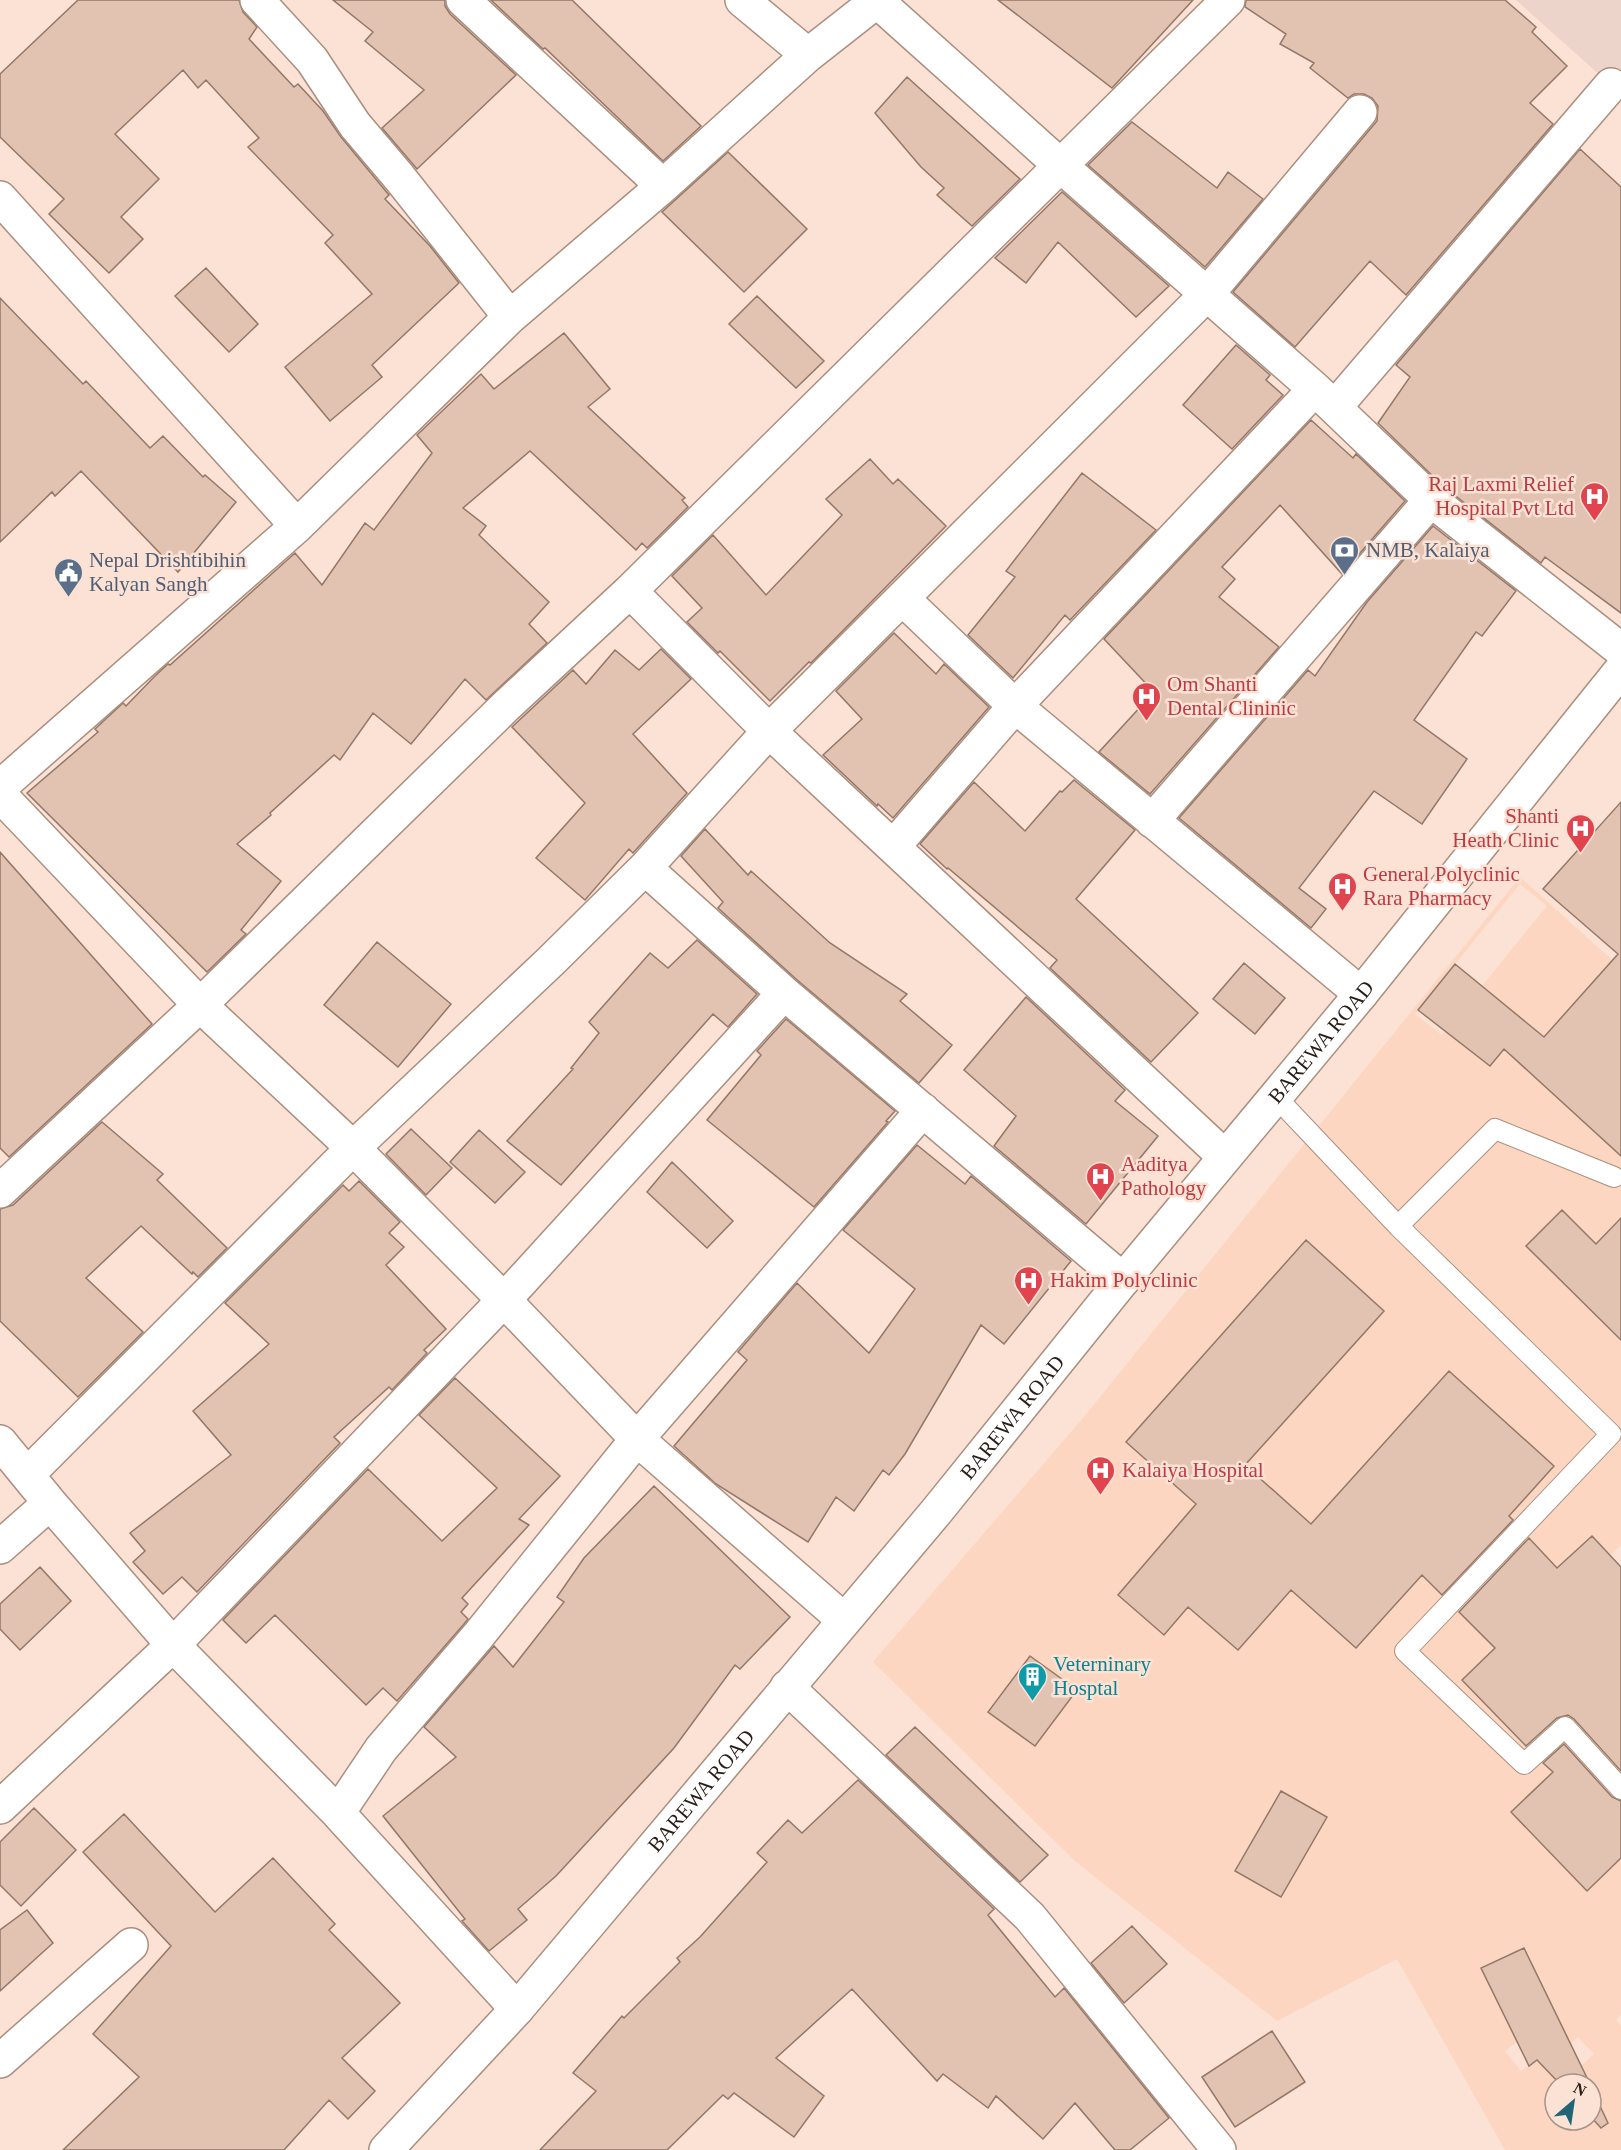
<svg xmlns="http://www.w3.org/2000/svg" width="1621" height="2150" viewBox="0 0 1621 2150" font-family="Georgia,serif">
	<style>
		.built { fill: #fdd6c1; fill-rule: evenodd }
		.education { fill: #ecd4ca }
		.building { fill: #e2c3b2; stroke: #937768; stroke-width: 1.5 }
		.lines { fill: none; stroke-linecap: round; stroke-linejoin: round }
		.service-casing { stroke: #ab8e7e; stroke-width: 22 }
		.minor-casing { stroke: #ab8e7e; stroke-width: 36 }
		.secondary-casing { stroke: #ab8e7e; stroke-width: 36 }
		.service { stroke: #fff; stroke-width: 20 }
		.minor { stroke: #fff; stroke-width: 33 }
		.secondary { stroke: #fff; stroke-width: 33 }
		.labels { text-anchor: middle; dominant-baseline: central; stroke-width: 5; stroke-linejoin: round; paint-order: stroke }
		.health-label { font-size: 21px; fill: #be3a42; stroke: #fbe2d4; text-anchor: start }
		.service-label { font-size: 21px; fill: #4e5e75; stroke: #fbe2d4; text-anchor: start }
		.street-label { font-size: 21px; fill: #281d17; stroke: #fbe2d4 }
		.culture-label { font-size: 21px; fill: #0d838f; stroke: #fbe2d4; text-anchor: start }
	</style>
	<rect width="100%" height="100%" fill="#fbe2d4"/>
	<path class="built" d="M1520 877 1621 968 1597 978 1537 1044 1621 1156V1225L1617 1222 1596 1244 1562 1210 1526 1246 1621 1340V1545L1547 1617 1520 1626 1480 1585 1456 1608 1495 1648 1478 1664 1496 1684 1621 1664V1822L1587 1890 1621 1858V2015L1616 2019 1621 2026V2150H1505L1397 1959 1277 2021 1076 1862 873 1662 1083 1418ZM1520 884 1547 906 1442 1035 1415 1014ZM1306 1240 1384 1311 1245 1465 1311 1524 1449 1371 1554 1466 1443 1590 1424 1572 1356 1648 1126 1442ZM1170 1534 1217 1573 1164 1635 1118 1595ZM1592 1536 1604 1549 1582 1569 1570 1556ZM1030 1656 1076 1690 1035 1746 988 1712ZM1281 1791 1326 1818 1281 1897 1235 1870ZM1524 1948 1552 2008 1482 1968ZM1534 2029 1550 2050 1521 2071 1505 2051ZM1578 2037 1594 2054 1562 2084H1591V2120H1555V2084H1560L1546 2068Z"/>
	<path class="education" d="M1516 0H1621V95L1611 85Z"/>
	<path class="building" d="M78 0H239L243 12 257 27 249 39 294 87 298 84 323 111 341 137 389 195 385 199 430 246 459 283 372 365 382 377 330 421 285 367 372 294 325 243 333 235 248 147 259 138 206 80 198 88 183 70 115 134 159 179 121 217 143 239 109 273 49 214 64 199 0 137V74Z
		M333 0H445V6L450 14 516 75 417 169 382 128 424 90 365 41 373 32Z
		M491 0H572L701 126 663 161 545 48 543 49Z
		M998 0H1193L1112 88Z
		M1246 0H1505L1536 27 1532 32 1567 66 1530 103 1553 124 1406 295 1370 261 1295 347 1233 292 1377 121 1378 106 1372 98 1364 94H1354L1348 98 1310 68 1314 63 1280 44 1286 34 1245 7Z
		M907 77 1020 179 972 226 937 195 944 188 921 167 875 113Z
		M1132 122 1217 188 1228 172 1263 199 1205 267 1088 165Z
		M1580 149 1621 187V613L1545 557 1541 563 1443 486 1378 423 1410 377 1396 365Z
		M728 152 807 229 744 292 662 212Z
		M1062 192 1169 286 1136 317 1058 242 1026 283 995 258Z
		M206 268 258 324 229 352 175 296Z
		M757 296 824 361 796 388 729 324Z
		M0 298 83 384 86 381 150 448 163 436 203 477 205 475 236 502 178 572 81 471 55 496 52 492 0 542Z
		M564 333 610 389 588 407 685 498 682 500 688 507 647 548 642 543 636 550 530 451 463 508 486 526 479 535 549 602 529 624 547 643 486 700 465 679 411 744 373 713 340 760 334 755 270 813 271 815 237 844 281 881 241 930 246 934 207 972 27 793 98 732 95 729 123 703 126 706 155 676 168 664 170 665 295 553 322 585 365 523 374 530 432 453 417 435 481 374 494 389Z
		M1236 345 1270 375 1266 380 1283 395 1232 449 1183 405Z
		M1311 420 1353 458 1356 454 1405 501 1342 574 1280 505 1222 567 1235 579 1219 597 1279 647 1150 794 1099 752 1154 692 1104 639Z
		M870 459 893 484 898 479 946 526 811 663 809 662 770 701 720 651 718 653 687 622 702 608 672 576 713 535 766 595 842 515 826 499Z
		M1082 473 1156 530 1070 620 1065 615 1013 678 968 635 1015 577 1006 571Z
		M1433 526 1516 591 1482 636 1476 632 1414 720 1467 759 1422 824 1374 791 1299 888 1326 909 1311 928 1179 818 1308 670 1315 676 1367 602Z
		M894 633 936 674 944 664 989 707 893 818 878 804 877 806 823 755 862 719 836 691Z
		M661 649 691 679 633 734 687 793 633 853 629 849 585 900 536 858 585 803 512 727 573 670 586 684 615 650 639 670Z
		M1074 780 1135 830 1076 899 1198 1013 1151 1062 1050 968 1057 960 948 868 947 869 920 844 974 782 1025 831 1060 791 1062 792Z
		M1621 802V1156L1504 1049 1490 1066 1418 1010 1455 964 1544 1037 1618 954 1543 889Z
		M705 829 748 875 751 871 830 943 907 994 900 1001 952 1045 919 1083 796 979 718 908 723 902 681 856Z
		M0 852 152 1024 9 1157 0 1148Z
		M697 940 757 994 728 1027 713 1014 561 1185 507 1141 573 1069 571 1068 599 1033 589 1022 650 953 668 968Z
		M377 942 451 1004 398 1067 324 1005Z
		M1244 963 1285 998 1255 1034 1213 999Z
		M1026 997 1125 1090 1115 1101 1158 1136 1086 1224 994 1146 1016 1116 964 1070Z
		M786 1019 895 1111 886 1121 888 1122 814 1207 707 1120 761 1055 757 1051Z
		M102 1122 163 1174 157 1180 227 1248 198 1277 193 1272 192 1274 141 1226 86 1278 143 1332 78 1397 0 1321V1209L13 1205Z
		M411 1129 452 1168 426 1195 386 1154Z
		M479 1130 525 1172 495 1203 450 1162Z
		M917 1145 965 1184 971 1176 1071 1261 1004 1344 981 1325 905 1454 889 1475 883 1470 854 1511 836 1497 808 1542 716 1484 674 1446 747 1360 738 1352 797 1283 869 1353 915 1289 843 1230Z
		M672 1162 733 1221 707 1248 647 1192Z
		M359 1181 400 1222 389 1233 404 1247 386 1265 446 1329 424 1350 427 1353 392 1390 389 1387 334 1437 340 1443 197 1592 182 1577 163 1594 133 1562 145 1551 130 1533 231 1455 193 1411 269 1344 225 1303 343 1185 349 1191Z
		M1562 1210 1596 1244 1621 1218V1340L1526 1246Z
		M1306 1240 1384 1311 1245 1465 1311 1524 1449 1371 1554 1466 1509 1516 1513 1520 1442 1595 1422 1575 1356 1648 1291 1590 1238 1650 1188 1607 1164 1635 1118 1595 1196 1504 1126 1442Z
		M455 1378 560 1476 519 1519 529 1525 462 1598 468 1604 461 1612 468 1619 464 1624 397 1701 383 1688 366 1705 275 1615 246 1643 223 1620 368 1469 442 1541 497 1488 419 1415Z
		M654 1486 790 1617 740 1669 735 1665 674 1748 556 1876 518 1909 527 1920 489 1951 462 1921 465 1919 383 1816 456 1757 424 1727 494 1646 513 1667 564 1602 557 1597 584 1558Z
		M1592 1536 1621 1567V1771L1574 1719 1568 1715 1557 1718 1526 1746 1462 1680 1495 1648 1459 1612 1529 1538 1557 1568Z
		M40 1567 71 1601 20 1650 0 1629V1604Z
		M1030 1656 1077 1690 1035 1746 988 1712Z
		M915 1727 1048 1855 1020 1882 886 1755Z
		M1564 1744 1612 1797 1621 1801V1858L1587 1891 1511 1812 1553 1772 1543 1763Z
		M858 1780 994 1909 988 1915 1055 1997 1064 1988 1169 2118 1130 2150H1115L1075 2103 1043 2139 996 2096 988 2108 943 2074 937 2081 852 1989 776 2058 824 2096 794 2137 734 2093 728 2099 723 2095 667 2150H540L596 2091 573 2073 622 2016 624 2018 680 1962 677 1958 700 1937 767 1862 757 1853 788 1820 802 1833Z
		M1281 1791 1327 1817 1281 1897 1235 1871Z
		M34 1808 76 1850 21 1906 0 1885V1842Z
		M124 1814 215 1912 273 1858 335 1924 329 1930 400 2003 342 2058 375 2091 348 2119 329 2100 284 2150H63L139 2077 93 2034 171 1946 83 1852Z
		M27 1910 53 1943 0 1991V1930Z
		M1132 1926 1167 1964 1124 2003 1091 1963Z
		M1524 1948 1590 2084H1560L1537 2060 1529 2066 1481 1968Z
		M1272 2031 1305 2082 1235 2127 1202 2077Z
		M1591 2087 1608 2123 1601 2128 1591 2117Z"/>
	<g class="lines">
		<defs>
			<path id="service" d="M1276 1097 1398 1226 1611 1434 1405 1651 1524 1764 1565 1727 1621 1789
				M1398 1226 1495 1129 1614 1177"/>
			<path id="minor" d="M257 0 312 60 355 125 399 177 510 317
				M463 0 663 186
				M742 0 808 55
				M877 1 1061 166 1315 389 1431 500 1621 650
				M0 198 297 526
				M1335 407 1611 85
				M630 591 769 731 893 847 1015 706 1315 389
				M903 599 1015 706 1361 994
				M0 787 297 526 510 317 663 186 808 55 878 0
				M0 795 200 1005 353 1148 504 1300 637 1439 844 1620
				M1152 821 1431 500
				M893 847 1225 1157
				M645 868 784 993 1123 1280
				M0 1191 200 1005 506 706 630 591 1228 0
				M0 1442 50 1503 173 1645 338 1813 517 2009
				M27 1475 353 1148 551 961 645 868 769 731 1208 293 1360 112
				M0 1547 50 1503
				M787 1687 1030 1917 1219 2150
				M0 1807 173 1645 504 1300 784 993
				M338 1813 381 1749 478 1636 637 1439 923 1110
				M0 2061 131 1945"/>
			<g id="secondary">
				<path id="s1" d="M386 2150 517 2009 936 1512 1123 1280 1361 994 1621 670"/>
			</g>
		</defs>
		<use href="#service" class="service-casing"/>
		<use href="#minor" class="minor-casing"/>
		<use href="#secondary" class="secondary-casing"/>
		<use href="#service" class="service"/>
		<use href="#minor" class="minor"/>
		<use href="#secondary" class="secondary"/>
	</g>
	<defs>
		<symbol id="hospital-pin" viewBox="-11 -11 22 30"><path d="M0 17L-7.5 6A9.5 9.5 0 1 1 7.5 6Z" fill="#e0444e" stroke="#fbe2d4"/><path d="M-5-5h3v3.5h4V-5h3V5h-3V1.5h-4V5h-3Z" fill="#fff"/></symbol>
		<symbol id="bank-pin" viewBox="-11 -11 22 30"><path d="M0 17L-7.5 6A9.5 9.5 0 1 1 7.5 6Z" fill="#5c6f8a" stroke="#fbe2d4"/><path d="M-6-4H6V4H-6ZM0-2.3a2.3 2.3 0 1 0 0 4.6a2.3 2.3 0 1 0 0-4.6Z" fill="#fff"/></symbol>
		<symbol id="civic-pin" viewBox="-11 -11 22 30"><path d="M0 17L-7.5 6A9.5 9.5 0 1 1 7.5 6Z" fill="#5c6f8a" stroke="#fbe2d4"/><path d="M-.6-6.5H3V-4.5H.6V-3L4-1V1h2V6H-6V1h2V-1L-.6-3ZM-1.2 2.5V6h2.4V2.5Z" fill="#fff"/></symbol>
		<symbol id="building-pin" viewBox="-11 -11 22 30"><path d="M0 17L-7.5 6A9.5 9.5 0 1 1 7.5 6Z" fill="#0f9aa8" stroke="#fbe2d4"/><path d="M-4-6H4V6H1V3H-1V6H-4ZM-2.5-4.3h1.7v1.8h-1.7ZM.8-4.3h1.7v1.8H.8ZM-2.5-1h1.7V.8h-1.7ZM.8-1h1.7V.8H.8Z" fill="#fff"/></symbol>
	</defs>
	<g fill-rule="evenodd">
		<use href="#hospital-pin" x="1578" y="480" width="33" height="45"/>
		<use href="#bank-pin" x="1328" y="534" width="33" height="45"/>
		<use href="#civic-pin" x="52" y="556" width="33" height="45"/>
		<use href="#hospital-pin" x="1130" y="680" width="33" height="45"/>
		<use href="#hospital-pin" x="1564" y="812" width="33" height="45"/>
		<use href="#hospital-pin" x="1326" y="870" width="33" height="45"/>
		<use href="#hospital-pin" x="1084" y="1160" width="33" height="45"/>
		<use href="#hospital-pin" x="1012" y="1264" width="33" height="45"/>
		<use href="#hospital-pin" x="1084" y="1454" width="33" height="45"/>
		<use href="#building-pin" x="1016" y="1660" width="33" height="45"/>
	</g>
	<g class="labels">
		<g class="health-label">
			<text x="1574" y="484" text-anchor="end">Raj Laxmi Relief<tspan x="1574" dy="24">Hospital Pvt Ltd</tspan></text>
			<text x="1167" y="684">Om Shanti<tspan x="1167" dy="24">Dental Clininic</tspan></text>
			<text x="1559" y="816" text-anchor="end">Shanti<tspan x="1559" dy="24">Heath Clinic</tspan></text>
			<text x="1363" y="874">General Polyclinic<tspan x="1363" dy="24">Rara Pharmacy</tspan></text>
			<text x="1121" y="1164">Aaditya<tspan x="1121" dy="24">Pathology</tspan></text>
			<text x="1050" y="1280">Hakim Polyclinic</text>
			<text x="1122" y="1470">Kalaiya Hospital</text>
		</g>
		<g class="service-label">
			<text x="1366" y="550">NMB, Kalaiya</text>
			<text x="89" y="560">Nepal Drishtibihin<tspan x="89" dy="24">Kalyan Sangh</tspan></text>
		</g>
		<g class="street-label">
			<text stroke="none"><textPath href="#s1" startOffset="1450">BAREWA ROAD</textPath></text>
			<text stroke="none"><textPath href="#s1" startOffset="964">BAREWA ROAD</textPath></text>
			<text stroke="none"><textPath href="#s1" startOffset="478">BAREWA ROAD</textPath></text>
		</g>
		<g class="culture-label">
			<text x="1053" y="1664">Veterninary<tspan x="1053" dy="24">Hosptal</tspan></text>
		</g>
	</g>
	<g transform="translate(1573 2102) rotate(29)"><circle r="28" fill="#fbe2d4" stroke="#a79388" stroke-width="1.5"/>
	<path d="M0-4.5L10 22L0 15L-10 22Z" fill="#216476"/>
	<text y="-9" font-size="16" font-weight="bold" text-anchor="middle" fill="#281d17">N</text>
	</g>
</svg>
